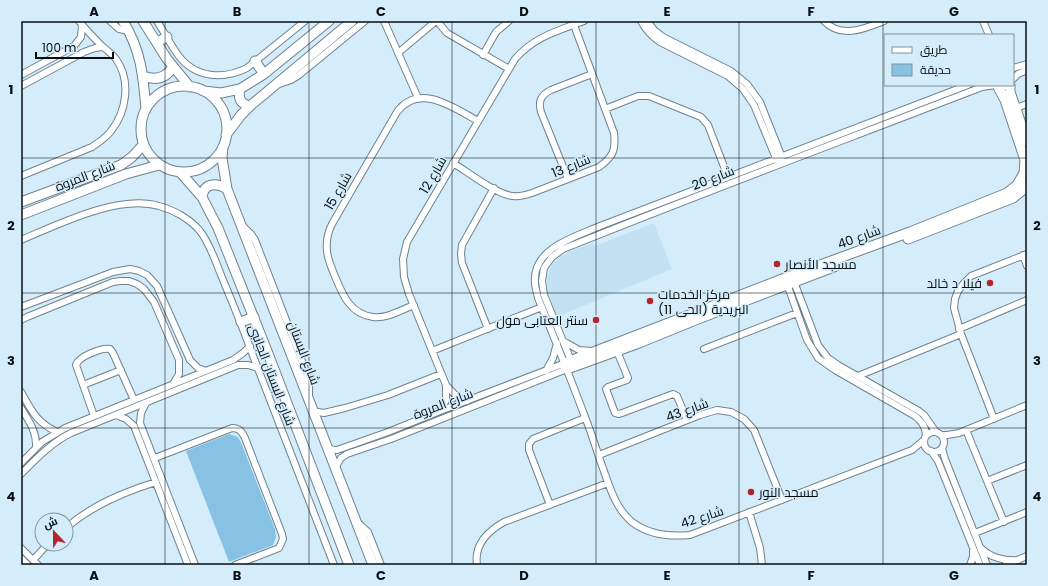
<svg xmlns="http://www.w3.org/2000/svg" width="1048" height="586" viewBox="0 0 1048 586" font-family="Poppins,Cairo,sans-serif">
	<style>
		.built { fill: #c2e1f2 }
		.green { fill: #87c2e4 }
		.lines { fill: none; stroke-linecap: round; stroke-linejoin: round }
		.street-casing { stroke: #6d838f; stroke-width: 8 }
		.secondary-casing { stroke: #6d838f; stroke-width: 11 }
		.street { stroke: #fff; stroke-width: 6 }
		.secondary { stroke: #fff; stroke-width: 9 }
		.grid { fill: none; stroke: #060e12; stroke-width: 1; stroke-opacity: 0.55 }
		.poi-dot { fill: #b5252d; stroke: #d5ecfa; stroke-width: 1.5 }
		.labels { text-anchor: middle; dominant-baseline: central; stroke-width: 3; stroke-linejoin: round; paint-order: stroke }
		.street-label { font-size: 13px; fill: #060e12; stroke: #d5ecfa }
		.poi-label { font-size: 13px; fill: #060e12; stroke: #d5ecfa; text-anchor: start }
		.neatline { fill: none; stroke: #060e12; stroke-width: 1.5 }
		.grid-label { font-size: 13px; text-anchor: middle; font-weight: bold; fill: #060e12 }
	</style>
	<rect width="100%" height="100%" fill="#d5ecfa"/>
	<path class="built" d="M654 223 672 269 559 316 557 315 548 292 547 283 548 276 554 261 569 252 592 243 595 246Z"/>
	<path class="green" d="M229 434 238 437 242 445 275 529 276 537 273 545 229 562 186 451Z"/>
	<g class="lines">
		<defs>
			<path id="street" d="M110 21 119 29 129 31
				M157 21C164 32 170 44 178 55 195 78 223 80 247 68L305 21
				M384 21 418 98
				M437 21 447 33 509 69
				M641 21C646 30 651 36 660 42L728 76 743 89 754 105 778 163
				M647 21 655 31 663 37 731 71 747 84 760 102 783 160
				M824 21C841 39 864 29 884 21
				M983 21 989 35
				M398 53 436 21
				M483 55 496 32 509 21
				M1013 68 1027 64
				M21 75 74 46 81 37 82 25
				M1013 79 1018 74 1027 70
				M279 84 291 80 299 75 365 21
				M21 86 84 52 95 48 103 47
				M1016 108 1027 104
				M605 109 638 96H649L701 117 708 125 728 177
				M453 163C468 172 497 195 513 196 520 197 526 195 532 193L599 167C613 157 616 150 614 133L574 25
				M21 176 92 147C99 142 106 138 111 131 127 111 131 80 116 59 112 54 107 50 102 46 94 38 86 30 79 21
				M568 179 541 112C538 101 541 95 551 90L592 74
				M242 225 251 234 255 240 307 374 309 383V395
				M21 240C59 224 119 194 159 206 174 210 190 219 200 231 210 244 215 260 221 275 231 299 241 323 250 348 278 420 306 493 334 565
				M1023 255 1027 266
				M793 279 818 345 828 358 838 365 919 411 924 415 936 432
				M786 281 807 340 818 358 835 370 915 416C922 422 926 427 926 436
				M414 305C401 310 386 319 373 317 349 314 342 293 334 274 331 266 327 258 327 250 326 241 328 232 332 224L397 112C419 82 454 108 478 121
				M21 307 113 272 130 269 139 271 147 275 157 286 190 360 198 368 206 371
				M21 320 27 317 113 282 121 281H129L137 284 144 289 154 302 179 360V374L173 384
				M488 329 462 263 461 254 462 245 494 188
				M959 329 1027 300
				M563 341 579 350 591 351
				M704 349 797 313
				M432 351 542 307
				M617 351 628 378 627 380 608 387 606 389 615 413 619 414 622 413 673 394 677 396 687 420
				M572 363 544 295 542 281 544 268 552 257 563 249C702 193 842 141 982 87L996 85 1003 87 1009 85
				M546 371 553 358 557 343
				M858 376 961 334
				M83 385 121 370
				M446 385 458 398 467 401
				M21 392C32 411 36 422 57 432
				M146 403 141 413 140 423 195 565
				M21 408C29 421 37 432 36 447
				M312 411 324 413 345 408 388 395 441 374
				M440 411 446 400V385L409 294 404 277 403 259 407 242 515 59C534 37 557 31 584 21
				M116 415 126 419 134 426 188 565
				M94 416 76 365C78 357 102 347 110 349L113 353 134 400
				M994 419 961 334 954 308 955 299 958 291 964 283 971 276 1027 254
				M966 430 1004 522
				M924 442a10 10 0 1 1 20 0a10 10 0 1 1-20 0Z
				M941 435H947L959 433 1027 405
				M924 440 912 450 690 535C669 537 649 535 632 522 614 507 609 484 601 463 596 448 591 432 585 417 570 377 554 337 538 298 537 293 535 287 535 283 532 248 575 237 600 226L968 85
				M327 448 334 450H337L388 432 440 411 565 363
				M942 448 945 459 987 565
				M931 451 938 461 980 565
				M599 455 700 415 717 410 731 412 744 419 754 430 782 500
				M155 458 232 428C240 428 242 432 245 438L282 534 283 539 279 548 235 565
				M21 463 42 442 65 428 233 360 243 353 250 346
				M335 468 341 458 347 454 391 439 567 369
				M21 474C37 458 51 443 71 433L238 365H248L258 368
				M987 481 1027 465
				M550 505 529 450V444L533 439 585 418
				M749 512 760 548 762 565
				M357 522 368 532 381 565
				M66 528C92 505 124 492 156 482
				M975 533 1027 512
				M21 548 38 565
				M981 548C990 558 1006 561 1018 560
				M21 558 28 565
				M33 560 48 544
				M477 565C474 545 488 531 504 522L608 483
				M970 565 973 557V551
				M1005 565 1027 556"/>
			<path id="secondary" d="M123 21C141 50 143 75 146 109
				M143 21 167 59 190 87
				M157 42 167 37
				M255 61 264 74
				M143 76C156 81 166 78 173 67
				M1010 85V92L1027 141
				M141 129a43 43 0 1 1 86 0a43 43 0 1 1-86 0Z
				M240 89C238 98 240 104 250 106
				M204 91 221 93 240 89 264 74 329 21
				M226 135 241 115 250 106 352 21
				M223 147 222 158 227 189 373 565
				M180 172 202 197 218 228 269 356 349 565
				M202 197C204 182 217 183 227 189
				M21 202 121 165 132 157 143 145
				M21 215 126 174 159 165
				M908 239 1013 198 1023 190 1027 184
				M241 322 254 317
				M565 363 785 278 910 232 1007 193 1017 185 1024 173 1025 160 1005 100 998 87
				M567 369 639 343 698 319 836 266"/>
		</defs>
		<use href="#street" class="street-casing"/>
		<use href="#secondary" class="secondary-casing"/>
		<use href="#street" class="street"/>
		<use href="#secondary" class="secondary"/>
	</g>
	<path class="grid" d="M165 21V565M309 21V565M452 21V565M596 21V565M739 21V565M883 21V565M21 158H1027M21 293H1027M21 428H1027"/>
	<g class="poi-dot">
		<circle cx="777" cy="264" r="4"/>
		<circle cx="990" cy="283" r="4"/>
		<circle cx="650" cy="301" r="4"/>
		<circle cx="596" cy="320" r="4"/>
		<circle cx="751" cy="492" r="4"/>
	</g>
	<g class="labels">
		<g class="street-label">
			<text transform="translate(571 166) rotate(-22)">شارع 13</text>
			<text transform="translate(433 175) rotate(-60)">شارع 12</text>
			<text transform="translate(85 176) rotate(-21)">شارع المروة</text>
			<text transform="translate(713 178) rotate(-21)">شارع 20</text>
			<text transform="translate(338 191) rotate(-60)">شارع 15</text>
			<text transform="translate(859 237) rotate(-20)">شارع 40</text>
			<text transform="translate(304 353) rotate(69)">شارع البستان</text>
			<text transform="translate(272 375) rotate(69)">شارع البستان الجانبى</text>
			<text transform="translate(443 404) rotate(-21)">شارع المروة</text>
			<text transform="translate(687 410) rotate(-20)">شارع 43</text>
			<text transform="translate(702 517) rotate(-18)">شارع 42</text>
		</g>
		<g class="poi-label">
			<text x="785" y="264">مسجد الأنصار</text>
			<text x="982" y="283" text-anchor="end">فيلا د خالد</text>
			<text x="658" y="294">مركز الخدمات<tspan x="658" dy="15">البريدية (الحى 11)</tspan></text>
			<text x="588" y="320" text-anchor="end">سنتر العتابى مول</text>
			<text x="759" y="492">مسجد النور</text>
		</g>
	</g>
	<rect width="1048" height="586" fill="none" stroke="#d5ecfa" stroke-width="44"/>
	<rect x="884" y="34" width="130" height="52" fill="#d5ecfa" stroke="#82939d"/>
	<rect x="892" y="47" width="20" height="6" fill="#ffffff" stroke="#82939d"/>
	<text x="920" y="54" font-size="12" fill="#060e12">طريق</text>
	<rect x="892" y="64" width="20" height="12" fill="#87c2e4" stroke="#82939d"/>
	<text x="920" y="74" font-size="12" fill="#060e12">حديقة</text>
	<g transform="translate(54 532) rotate(338)"><circle r="19" fill="#d5ecfa" stroke="#82939d"/>
	<path d="M0-3L7 15L0 10L-7 15Z" fill="#b5252d"/>
	<text y="-6" font-size="11" font-weight="bold" text-anchor="middle" fill="#060e12">ش</text>
	</g>
	<path d="M36 52v6h77v-6" fill="none" stroke="#060e12" stroke-width="2"/>
	<text x="42" y="52" font-size="12" fill="#060e12" stroke="#d5ecfa" stroke-width="3" paint-order="stroke">100 m</text>
	<rect x="22" y="22" width="1004" height="542" class="neatline"/>
	<g class="grid-label">
		<text x="94" y="16">A</text>
		<text x="237" y="16">B</text>
		<text x="381" y="16">C</text>
		<text x="524" y="16">D</text>
		<text x="667" y="16">E</text>
		<text x="811" y="16">F</text>
		<text x="954" y="16">G</text>
		<text x="11" y="94">1</text>
		<text x="1037" y="94">1</text>
		<text x="11" y="230">2</text>
		<text x="1037" y="230">2</text>
		<text x="11" y="365">3</text>
		<text x="1037" y="365">3</text>
		<text x="11" y="501">4</text>
		<text x="1037" y="501">4</text>
		<text x="94" y="580">A</text>
		<text x="237" y="580">B</text>
		<text x="381" y="580">C</text>
		<text x="524" y="580">D</text>
		<text x="667" y="580">E</text>
		<text x="811" y="580">F</text>
		<text x="954" y="580">G</text>
	</g>
</svg>
